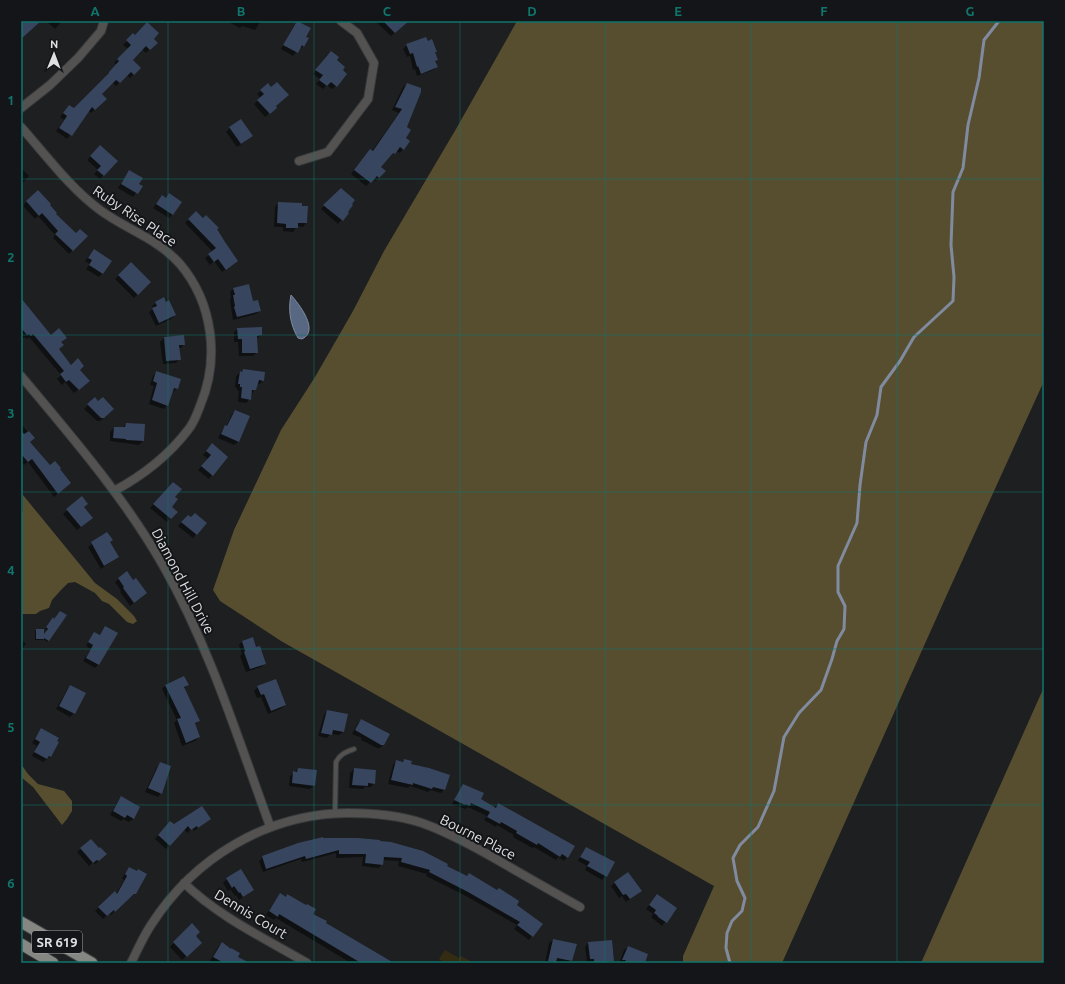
<svg xmlns="http://www.w3.org/2000/svg" width="1065" height="984" viewBox="0 0 1065 984" font-family="Ubuntu,sans-serif">
	<style>
		.green { fill: #332c13 }
		.forest { fill: #574e30 }
		.water { fill: #586782; stroke: #808b9f }
		.shadow { fill: #0007 }
		.lines { fill: none; stroke-linecap: round; stroke-linejoin: round }
		.stream { stroke: #808b9f; stroke-width: 3 }
		.building { fill: #37455e }
		.service-casing { stroke: #383a3c; stroke-width: 6 }
		.minor-casing { stroke: #383a3c; stroke-width: 10 }
		.primary-casing { stroke: #383a3c; stroke-width: 13 }
		.service { stroke: #535251; stroke-width: 4 }
		.minor { stroke: #535251; stroke-width: 8 }
		.primary { stroke: #868683; stroke-width: 11 }
		.grid { fill: none; stroke: #0f766e; stroke-width: 1; stroke-opacity: 0.55 }
		.labels { text-anchor: middle; dominant-baseline: central; stroke-width: 4; stroke-linejoin: round; paint-order: stroke }
		.shield { fill: #141518; stroke: #a2a3a5; stroke-width: 1 }
		.shield-label { font-size: 13px; font-weight: bold; fill: #dfe0e2 }
		.street-label { font-size: 14px; fill: #dfe0e2; stroke: #141518 }
		.neatline { fill: none; stroke: #0f766e; stroke-width: 1.5 }
		.grid-label { font-size: 13px; text-anchor: middle; font-weight: bold; fill: #0f766e }
	</style>
	<rect width="100%" height="100%" fill="#1d1f21"/>
	<path class="green" d="M445 950 459 958 461 956 474 963H445L439 959Z"/>
	<path class="forest" d="M517 21H1044V381L949 590 782 963H683V956L714 886 281 641 220 601 213 590 234 530 281 430 315 377 353 311 384 251 456 129Z
		M23 495 95 583 117 599 134 616 137 621 133 624 127 622 109 604 102 601 95 593 75 582 68 583 61 590 52 600 49 608 40 611 36 614H21V513L23 511Z
		M1044 687V963H921Z
		M21 764 28 774 38 784 64 791 72 801V811L67 819 62 825 33 787 21 777Z"/>
	<path class="water" d="M291 295C299 304 320 331 302 339L298 338C290 324 288 310 291 295Z"/>
	<path class="shadow" d="M46 21H62L55 29Z
		M227 21H261L255 30 242 26 240 28Z
		M375 21H408L391 36Z
		M297 22 305 37 304 46 299 49 293 56 281 49 294 25Z
		M133 35 152 39 156 43 146 53 142 49 132 60 140 68 130 78 127 75 116 86 112 82 101 94 105 99 91 113 88 110 67 139 56 131 64 120 60 117 66 110H74L107 77 106 76 117 65 114 63 128 49 123 45Z
		M407 45 436 51 434 53 437 59 434 62 436 67 433 70 417 76 415 69 413 70 410 56 407 57 403 49Z
		M327 55 335 61 336 86 332 89 327 85 323 89 316 84 320 79 313 74Z
		M407 84 403 149 400 153 395 150 380 167 379 178 375 181 373 179 366 186 351 174 367 154 372 151 399 113 392 110 403 87Z
		M268 85 275 106 272 111 265 117 254 104 261 98 257 94Z
		M230 128 249 139 237 147 226 132Z
		M97 150 116 161 100 179 94 174 98 170 87 160Z
		M23 170 29 176 21 185V172Z
		M129 171 138 184 141 186 133 197 118 188Z
		M169 194 173 214 169 218 153 208 159 200 165 199Z
		M333 196 348 213 338 224 321 209Z
		M28 200 49 205 55 214 76 234 86 236 69 254 53 238 55 235 38 216 35 219 24 207V204Z
		M279 203 306 223 303 227 297 226 293 232 283 231V227H274L275 207Z
		M196 212 216 229 234 264 222 272 214 261 210 265 205 258 213 252 185 223Z
		M94 250 103 273 99 277 86 269 90 264 85 261Z
		M131 263 150 282 134 298 115 279Z
		M233 289 252 302 260 311 256 314 233 320 230 300 231 298 230 292Z
		M163 298 175 315 171 319 156 326 149 312 153 309 152 306Z
		M21 308 60 343 58 350 71 366 79 370 85 384 74 393 65 382 62 385 57 379 61 375 29 337 27 339 25 337 23 338 21 336Z
		M238 329 261 335 256 339 257 352 253 356H239L238 342H234V332Z
		M184 336V344L181 348H179L180 359 176 363 163 364 160 342 164 338Z
		M243 370 263 380 260 384 257 383 250 399 246 403 238 402 239 391 237 390V388L235 387 236 376Z
		M156 372 177 388 173 392 172 391 167 405 164 409 149 404 154 386 150 385 153 376Z
		M95 398 98 402 113 409 100 421H97L84 409Z
		M235 411 238 442 234 445 218 438 222 430 226 427 232 414Z
		M21 424 33 438 29 442 49 467 58 470 66 487 54 497 28 462 24 465 21 462Z
		M126 424 143 441 139 445 110 441V432L114 428H122Z
		M212 445V475L209 479 198 470 208 459 203 455Z
		M173 483 174 497 170 507 176 512 167 522 150 508Z
		M82 498 83 508 88 521 77 530 63 514Z
		M184 519H191L206 523 193 538 178 526Z
		M107 533 109 542 118 557 101 569 88 547Z
		M127 572 133 582 146 593 130 606 120 592 121 591 115 582Z
		M51 620 48 640 47 642 43 639 42 640H35V631L36 630 43 636 47 631 45 629Z
		M106 627 117 634 98 665 95 668 83 661 91 649 86 646 91 637 99 636Z
		M21 640 26 644 21 650Z
		M242 641 256 648 265 664 261 667 246 672 240 656 242 654 239 645Z
		M166 685H187L184 689 199 721 195 724 199 737 195 741 182 746 174 723 177 720 162 689Z
		M70 686 74 713 70 717 56 709 67 690Z
		M258 687 285 705 282 708 268 714 261 697 257 698 254 691Z
		M327 711 343 732 339 735 331 734 327 738 318 736 324 715Z
		M361 720 383 744 380 748H377L361 740 362 738 352 734 358 723Z
		M41 730 58 743 50 757 43 762 32 756 37 746 32 743Z
		M404 760 410 765 448 776 444 790 441 793 430 790 428 792 410 786 408 788 388 784 393 765 396 761 401 762Z
		M161 763V793L158 797 145 792 157 767Z
		M298 769 314 786 310 789 289 786 290 776Z
		M354 769 374 783 371 787H365L363 789 349 788 350 773Z
		M463 785 480 799 494 808 498 804 567 857 564 861 558 857 556 860 534 847 532 848 513 837 514 835 497 825 496 827 484 820 487 816 468 807 465 809 452 804 460 789Z
		M121 798 139 808 133 819 129 822 123 819 121 821 110 815 118 801Z
		M210 819 194 831 193 828 187 833 184 829 166 849 155 839 167 825 174 826Z
		M322 838 446 866 466 877 469 874 516 905 532 936 529 940 514 929 517 925 464 895 426 876 427 874 398 866 399 861 382 860V864L379 868 362 866 363 857 336 858V853L302 862 301 859 263 872 259 861 263 857Z
		M91 840 102 858 95 864 93 862 89 866 77 852Z
		M586 848 606 876 602 880 585 870 587 866 578 861 583 851Z
		M129 868 135 894 131 897 130 896 111 915 110 913 103 919 95 911 115 892 116 894 124 880 122 878Z
		M628 873 641 891 626 902 622 896 619 898 611 886Z
		M227 879 253 889 239 900 236 895 235 896 230 889 228 891 223 883Z
		M280 894 324 923 393 963H351L276 918 274 920 266 915Z
		M657 895 676 908 662 926 651 917 653 914 646 909Z
		M192 924 195 936 201 943 182 960 170 947Z
		M553 940 572 961 569 963 555 961 554 963H545L549 943Z
		M222 943 237 957 248 963H214L210 961 218 947Z
		M588 943 613 961 611 963 587 962 585 947Z
		M628 947 644 963H619L624 950Z"/>
	<g class="lines">
		<path class="stream" d="M730 963 726 948 727 933 732 921 742 911 745 898 737 881 733 858 740 845 758 827 774 791 784 737 799 713 821 690 832 659 837 641 844 629 845 606 838 592V566L857 523 860 485 866 442 877 415 881 387 900 361 914 337 953 301 954 277 951 245 953 192 963 168 968 125 979 78 984 40 999 21"/>
	</g>
	<path class="building" d="M21 21H41L21 39Z
		M297 21 311 28 306 37 309 38 304 47 302 45 298 53 283 45Z
		M383 21H409L395 33Z
		M147 22 159 33 154 39 158 43 150 50 146 46 133 60 141 68 134 75 131 72 120 83 116 80 102 94 107 99 95 110 92 107 72 136 59 128 67 116 63 113 69 105 74 108 109 73V72L119 61 117 59 131 45 126 40 133 33 135 35Z
		M426 37 428 41 432 39 437 52H435L438 60 435 61 438 67 421 74 418 66 417 67 413 53 410 54 406 44Z
		M331 51 339 57 337 60 345 67 343 70 347 74 337 87 331 82 327 86 319 80 323 75 315 70Z
		M277 82 289 95 276 106 277 108 270 114 257 100 264 94 260 90 268 83 271 87Z
		M407 83 421 88V92L407 127 411 130 406 138 410 141 404 150 400 147 395 154 393 153 381 167 386 171 379 178 377 176 371 183 354 170 370 149 373 151 402 109 395 107Z
		M241 119 253 136 241 144 229 127Z
		M100 145 118 161 104 176 97 170 101 166 90 156Z
		M129 170 143 178 139 184 143 186 138 194 121 184Z
		M341 188 355 200 352 204 353 205 348 212 349 213 343 221 323 205Z
		M38 190 51 204 50 205 57 213 56 214 76 233 80 229 88 236 73 251 55 234 58 231 42 213 39 216 26 201Z
		M169 193 182 202 173 215 156 204 162 195 166 198Z
		M278 202 302 203V206H308L307 223H298V228H286V224L277 223Z
		M196 211 203 218 206 215 219 228 217 229 225 242 238 261 226 270 218 259 214 262 208 254 216 248 188 219Z
		M94 249 112 261 103 274 89 265 92 260 88 258Z
		M131 262 151 282 138 295 118 275Z
		M249 284 253 301 258 300 261 311 237 317 234 307 235 306 233 295H235L233 288Z
		M164 297 166 302 169 300 176 315 159 323 152 308 157 306 155 302Z
		M21 298 51 335 59 328 67 338 61 342 64 345 59 349 71 365 78 358 84 366 80 370 90 381 79 390 69 380 66 382 60 374 64 371 33 334 31 336 29 334 27 335 21 328Z
		M262 327V335L257 336 258 353H242V339H238L237 328Z
		M184 335 185 345H179L181 360 166 361 164 337Z
		M243 369 265 372 264 381 259 380 256 390H252L251 400 241 398 242 387H240V384H238L240 371 242 372Z
		M156 371 181 379 178 389 174 388 168 406 152 400 157 383 153 381Z
		M95 397 98 401 103 397 114 409 104 418H101L87 404Z
		M235 410 250 416 239 442 221 434 225 425 227 426Z
		M126 423 145 424 144 441 126 440V439L113 438 114 427H125Z
		M21 430 24 434 29 431 35 438 30 442 50 465 55 461 61 468 60 469 71 483 58 494 32 459 28 462 21 454Z
		M212 443 228 457 213 476 201 466 211 455 206 451Z
		M173 482 182 489 175 497 178 499 172 507 178 512 171 519 153 504Z
		M82 496 88 504 84 507 93 518 81 527 66 509Z
		M195 513 207 523 197 535 181 522 188 515 191 517Z
		M107 532 113 540 110 542 119 557 104 566 91 542Z
		M127 571 133 580 136 578 147 593 134 603 123 588 124 587 118 578Z
		M60 611 67 615 49 641 44 638V639H36V629H44V634L48 629 46 627 53 617 54 619Z
		M105 626 118 633 99 665 86 658 93 645 88 642 94 632 100 635Z
		M253 637 256 647 260 646 266 664 250 669 244 652 245 651 242 641Z
		M184 676 189 685 184 687 200 721 195 723 200 737 186 743 177 719 181 718 165 685Z
		M276 679 286 705 271 711 264 694 261 695 257 686Z
		M70 685 86 693 75 714 59 706Z
		M327 710 348 714 344 732 333 730 332 735 321 733Z
		M361 719 390 734 384 745H381L355 730Z
		M41 728 59 738 57 741 59 742 51 757 49 756 47 759 34 752 40 742 35 739Z
		M404 759 412 761 411 764 429 768 450 775 445 790 433 787 432 789 413 783V785L391 780 396 760 403 762Z
		M160 762 171 766 162 794 148 788Z
		M298 768 317 770 315 786 292 783 293 771 297 772Z
		M354 768 376 770 375 784 368 783V786L352 785Z
		M463 784 484 793 481 799 496 808 498 803 575 846 568 858 562 854 560 857 538 843 537 845 516 833 517 831 501 822 500 824 487 817 490 812 471 803 470 806 465 804V805L454 800Z
		M121 796 140 807 134 819 127 815 125 818 113 811Z
		M202 806 211 819 198 828 197 826 191 830 188 826 170 846 158 835 170 821 174 824Z
		M323 837V838H358L380 840V841L391 842 423 851 448 864 447 866 467 876 469 873 497 890 499 888 519 901 517 905 543 924 533 937 517 925 520 922 468 892 429 872 430 870 401 862 402 858 384 857 383 865 365 863 366 854H339V850L306 859 305 856 266 869 262 856 298 843Z
		M91 839 99 848 100 847 107 854 99 861 97 860 93 863 80 848Z
		M586 847 615 862 607 877 587 866 590 862 580 857Z
		M129 867 137 871 138 869 147 874 136 894H134L115 912 114 910 107 916 98 907 115 891 117 894 127 876 125 874Z
		M241 869 254 890 243 897 240 892 239 893 234 886 232 888 226 878Z
		M628 872 642 891 630 899 626 894 623 895 614 882Z
		M280 893 286 897 287 894 306 905 307 904 316 909 313 914 327 921 326 923 394 963H361L279 914 278 917 269 911Z
		M657 894 677 908 667 923 658 917V916L654 913 656 910 649 905Z
		M192 923 200 932 196 936 202 943 187 957 173 942Z
		M553 939 577 944 572 961 557 958 556 962 548 961Z
		M612 940 614 961 594 963V959H590L588 942Z
		M222 942 231 949V948L240 953 238 957 250 963H224L213 957Z
		M628 946 648 954 645 963H624L626 960H622Z"/>
	<g class="lines">
		<defs>
			<path id="service" d="M335 813 336 762C340 754 346 752 354 749"/>
			<path id="minor" d="M21 108 50 85 78 58 101 31 104 21
				M21 127C45 154 71 189 100 210 127 230 157 238 180 264 213 303 220 359 200 406 197 414 194 423 188 430 168 456 142 476 114 491
				M299 161 328 152 368 99 374 63 357 33 341 21
				M21 376C72 437 125 498 164 567 210 648 238 739 270 826
				M184 883C219 917 266 939 307 963
				M131 963C137 951 143 937 151 925 194 858 266 814 347 813 372 813 398 815 422 823 450 833 475 847 501 862 527 877 553 892 580 907"/>
			<path id="primary" d="M21 922 92 963
				M21 944 53 963"/>
		</defs>
		<use href="#service" class="service-casing"/>
		<use href="#minor" class="minor-casing"/>
		<use href="#primary" class="primary-casing"/>
		<use href="#service" class="service"/>
		<use href="#minor" class="minor"/>
		<use href="#primary" class="primary"/>
	</g>
	<path class="grid" d="M168 21V963M314 21V963M460 21V963M605 21V963M751 21V963M897 21V963M21 179H1044M21 335H1044M21 492H1044M21 649H1044M21 805H1044"/>
	<g class="labels">
		<rect class="shield" x="32" y="931" width="50" height="22" rx="3"/>
		<g class="shield-label">
			<text x="57" y="942">SR 619</text>
		</g>
		<g class="street-label">
			<text transform="translate(135 216) rotate(34)">Ruby Rise Place</text>
			<text transform="translate(183 581) rotate(62)">Diamond Hill Drive</text>
			<text transform="translate(478 837) rotate(27)">Bourne Place</text>
			<text transform="translate(251 914) rotate(31)">Dennis Court</text>
		</g>
	</g>
	<rect width="1065" height="984" fill="none" stroke="#141518" stroke-width="44"/>
	<g transform="translate(54 54) rotate(1)" stroke="#141518" stroke-width="3" paint-order="stroke">
	<path d="M0-3L7 15L0 10L-7 15Z" fill="#dfe0e2"/>
	<text y="-6" font-size="11" font-weight="bold" text-anchor="middle" fill="#dfe0e2">N</text>
	</g>
	<rect x="22" y="22" width="1021" height="940" class="neatline"/>
	<g class="grid-label">
		<text x="95" y="16">A</text>
		<text x="241" y="16">B</text>
		<text x="387" y="16">C</text>
		<text x="532" y="16">D</text>
		<text x="678" y="16">E</text>
		<text x="824" y="16">F</text>
		<text x="970" y="16">G</text>
		<text x="11" y="105">1</text>
		<text x="11" y="262">2</text>
		<text x="11" y="418">3</text>
		<text x="11" y="575">4</text>
		<text x="11" y="732">5</text>
		<text x="11" y="888">6</text>
	</g>
</svg>
